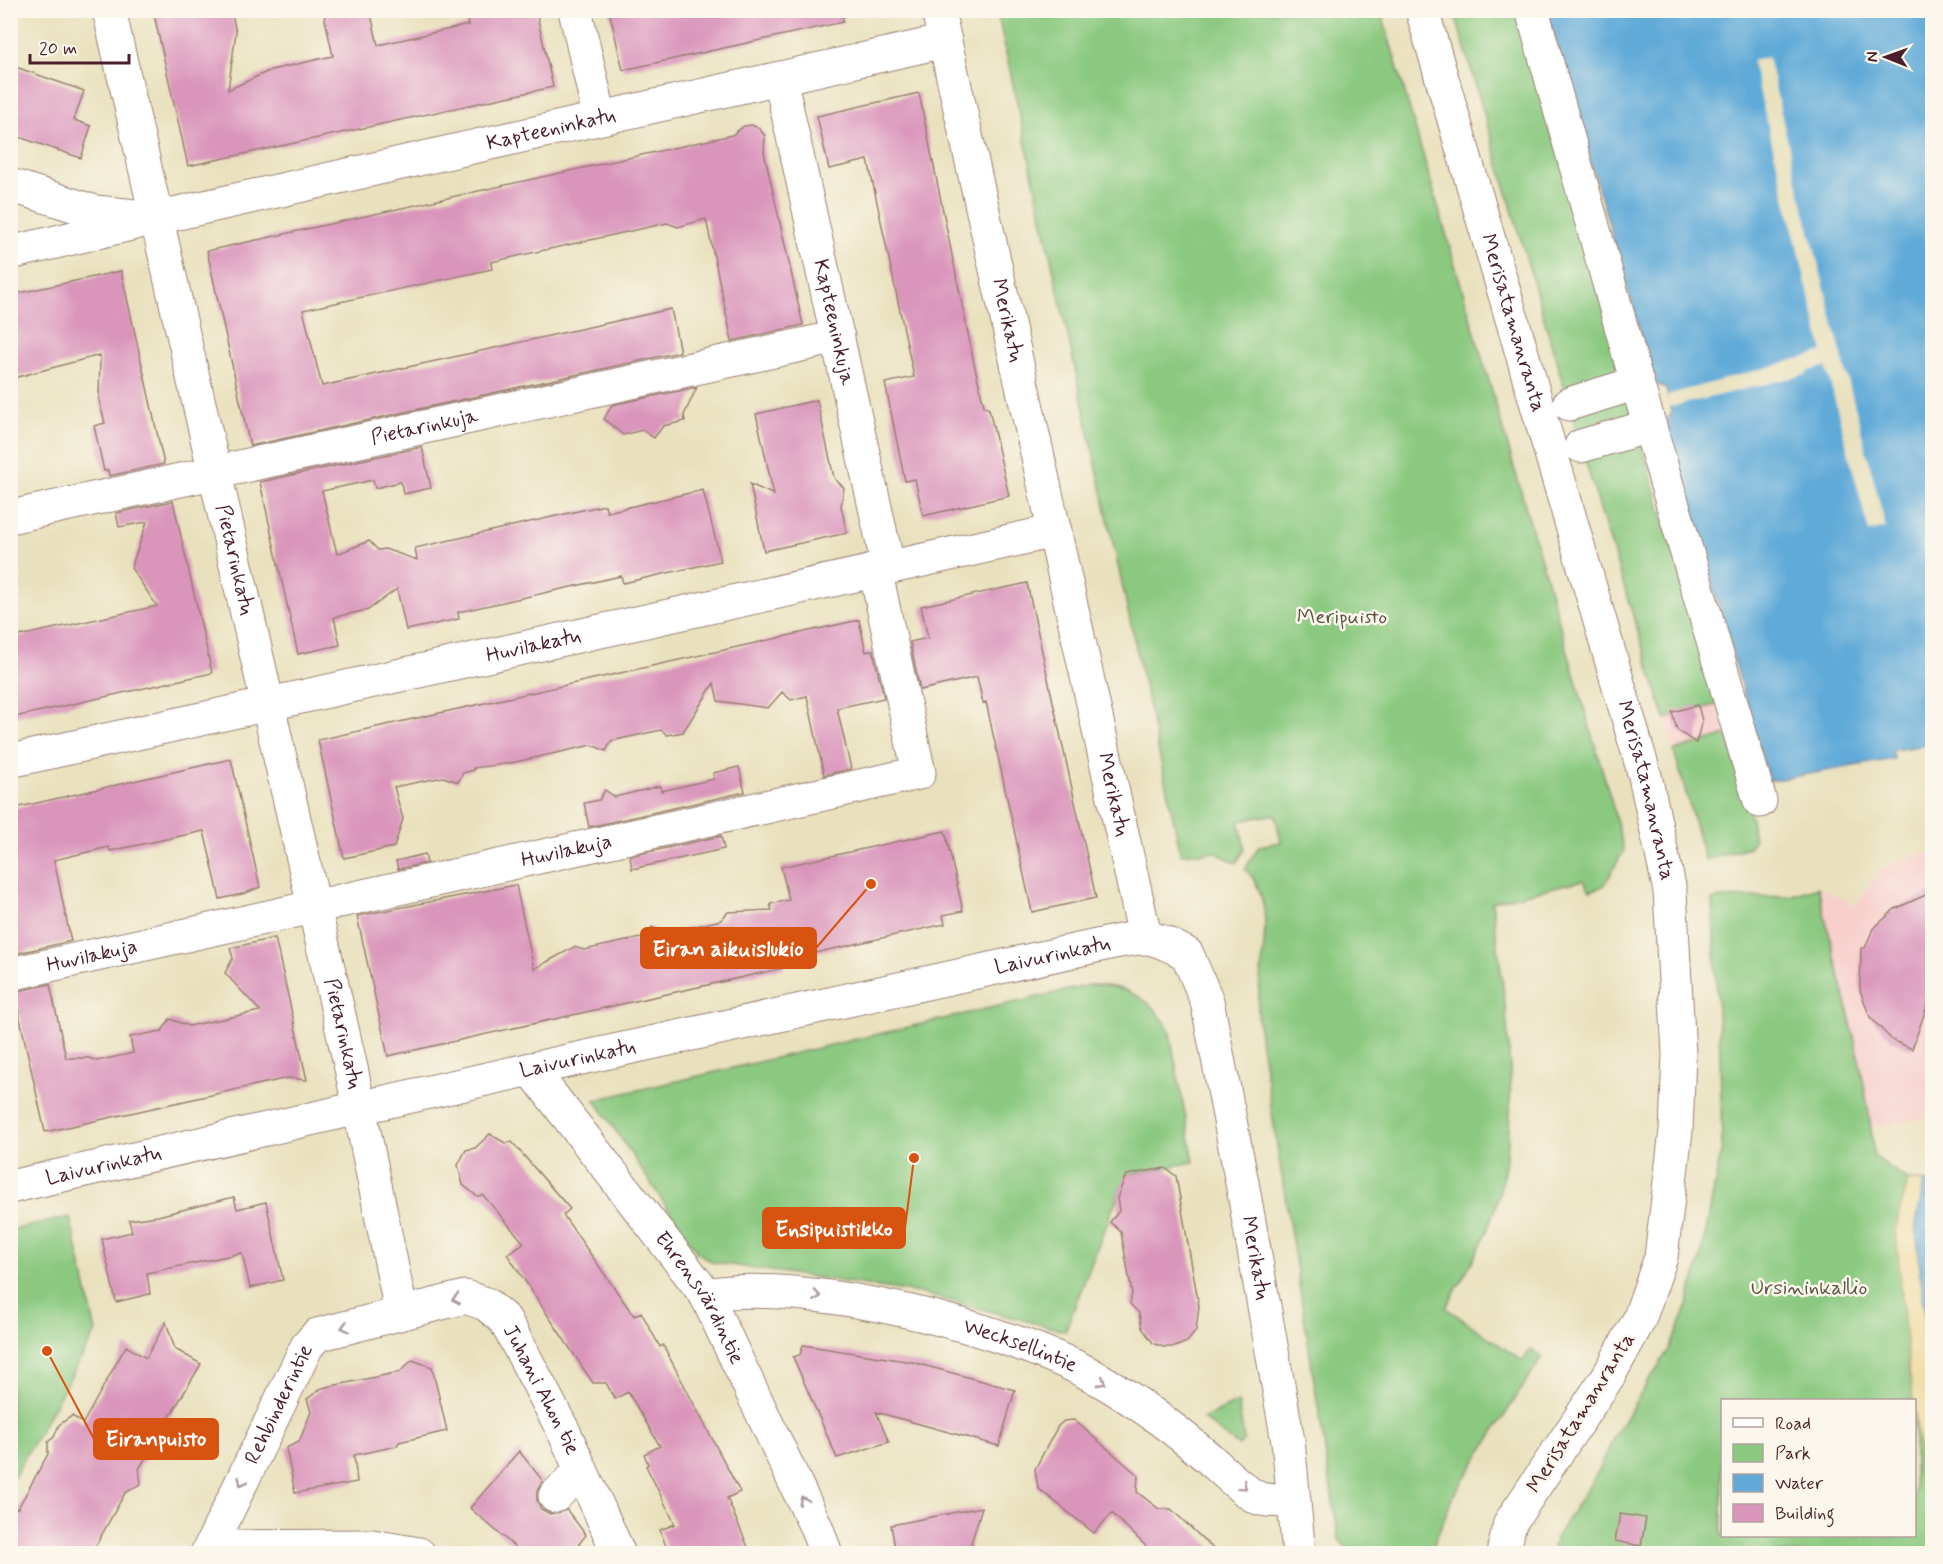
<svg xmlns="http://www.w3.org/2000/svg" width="1943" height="1564" viewBox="0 0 1943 1564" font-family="Mynerve,sans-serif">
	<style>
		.built { fill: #f7d0cc }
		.green { fill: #8bc980; stroke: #6a7456; stroke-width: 1.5; fill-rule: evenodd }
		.sand { fill: #eeda9e; stroke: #9c7c64; stroke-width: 1.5 }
		.water { fill: #61aad8; stroke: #566482; stroke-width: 1.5 }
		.pier { fill: #e9e1be }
		.building { fill: #da95bb }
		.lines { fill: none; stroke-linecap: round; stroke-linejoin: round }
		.minor-casing { stroke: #9a8074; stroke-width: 35 }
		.minor { stroke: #fff; stroke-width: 33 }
		.oneway { stroke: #ae9aa0 }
		.labels { text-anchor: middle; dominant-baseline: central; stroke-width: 5; stroke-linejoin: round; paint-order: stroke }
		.street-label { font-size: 21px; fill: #4a1f2b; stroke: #fbf7ec }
		.park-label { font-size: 21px; fill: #5e5244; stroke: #fbf7ec }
		.leader { fill: none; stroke: #d8530f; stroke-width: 2 }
		.callout-dot { fill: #d8530f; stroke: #fbf7ec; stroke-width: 2 }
		.callout { fill: #d8530f; stroke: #d8530f; stroke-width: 2 }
		.callout-label { font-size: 22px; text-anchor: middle; font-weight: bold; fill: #fff }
	</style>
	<rect width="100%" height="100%" fill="#fbf7ec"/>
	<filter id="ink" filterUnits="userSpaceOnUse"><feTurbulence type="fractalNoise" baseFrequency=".0167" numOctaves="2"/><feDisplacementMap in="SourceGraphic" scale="12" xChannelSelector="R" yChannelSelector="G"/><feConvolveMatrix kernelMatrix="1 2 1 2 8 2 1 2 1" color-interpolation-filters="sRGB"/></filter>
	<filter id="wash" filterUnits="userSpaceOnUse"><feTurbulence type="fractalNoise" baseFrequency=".008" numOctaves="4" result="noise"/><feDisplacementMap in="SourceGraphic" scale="24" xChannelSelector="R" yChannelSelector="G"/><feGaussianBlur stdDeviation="1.35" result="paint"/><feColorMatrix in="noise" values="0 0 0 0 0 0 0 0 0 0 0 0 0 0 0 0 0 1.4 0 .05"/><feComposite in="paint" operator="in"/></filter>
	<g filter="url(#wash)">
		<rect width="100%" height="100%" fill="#e9e1be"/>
		<path class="built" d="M1719 704 1727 735 1674 751 1665 719Z
			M1932 853V1116L1872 1127 1818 887 1856 905 1872 880 1883 869 1921 854Z"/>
		<path class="green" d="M997 11H1381L1611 800 1624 850 1604 886 1590 891 1584 880 1492 902C1505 1005 1527 1123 1490 1223 1479 1253 1461 1280 1446 1308L1523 1361 1531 1349 1542 1357 1453 1496 1432 1549C1413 1553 1347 1559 1339 1539L1262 1050C1260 1037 1258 1025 1258 1013 1257 969 1281 903 1245 869L1259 846 1281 842 1275 814 1239 821 1245 849 1236 863 1215 852 1181 854Z
			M1454 11H1519L1622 370 1566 394Z
			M1626 396 1634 416 1578 438 1571 410Z
			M1640 439 1719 704 1665 719 1583 454Z
			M1727 735 1751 819 1754 841 1749 847 1705 860 1674 751Z
			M1818 887C1838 976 1866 1066 1874 1156L1908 1180 1924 1182 1921 1205 1928 1392 1932 1397V1553L1551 1554 1557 1536 1601 1467 1614 1436 1671 1346 1685 1313 1701 1257 1722 1147 1720 1052 1712 900 1720 898 1789 896ZM1722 1400H1914V1536H1722Z
			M1089 985C1124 984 1152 998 1169 1029L1194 1162 1126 1175 1065 1331 920 1293 712 1262 697 1252 595 1100Z
			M70 1217 96 1332 11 1482V1230Z
			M1238 1402 1244 1440 1239 1446 1203 1419Z"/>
		<path class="sand" d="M1908 1180 1924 1182 1916 1225 1930 1374 1928 1392 1932 1397V1553L1907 1352 1896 1232C1897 1214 1905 1198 1908 1180Z"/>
		<path class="water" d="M1547 11H1932V752L1929 753 1927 745 1893 750 1894 759 1769 781 1666 422 1672 412 1666 389 1655 383Z
			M1932 1181V1397L1928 1392 1930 1374 1916 1225 1924 1182Z"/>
		<path class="pier" d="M1768 57 1795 173 1886 528 1869 532 1826 366 1807 372 1808 374 1670 407 1667 395 1823 352 1752 61Z"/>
		<g id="blocks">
			<path class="building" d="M153 10H231L236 32 228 90 271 70 333 56 323 10H370L378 45 468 25 465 10H536L553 87 188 166Z
				M609 10H842L843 22 623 70Z
				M10 65 84 91 74 120 91 126 81 158 10 134Z
				M919 93 974 363 984 406 989 409 1009 496 923 516 915 479 905 481 885 383 914 377 868 160 829 169 817 116Z
				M752 125 760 129 765 136 764 152 803 325 732 341 706 219 678 227 667 223 491 262 492 269 303 310 322 386 671 309 680 352 250 446 207 251 732 135 744 126Z
				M121 271 164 464 109 476 108 470 104 471 94 426 105 423 99 400 100 355 10 379V295Z
				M697 387 684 415 685 421 663 426 654 438 642 430 623 435 604 419 612 405Z
				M817 400 834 478 844 488 841 506 847 533 764 551 750 484 774 495 756 414Z
				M422 447 431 488 403 494 401 482 375 488 373 480 322 491 337 554 369 541 378 550 385 549 417 560 415 548 605 505 607 512 703 490 721 561 623 583 621 576 458 612 459 619 406 630 397 589 368 610 334 617 340 645 298 654 260 482Z
				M173 501 212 673 10 718V638L157 606 131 568 147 522 119 527 116 513Z
				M1027 583 1096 898 1032 912 986 702 983 703 977 677 920 690 910 642 928 638 921 606Z
				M859 620 866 652 873 650 884 698 837 708 851 769 824 775 807 696 791 700 782 692 768 708 718 701 714 683 683 732 667 735 661 730 611 741 606 751 592 745 511 763 473 768 474 770 463 773 458 782 443 777 394 787 403 819 394 847 344 858 318 740Z
				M1698 705 1702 721 1696 743 1677 730 1672 712Z
				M231 759 260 887 246 893 220 899 204 831 110 851 109 847 54 860 71 941 10 955V809Z
				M739 767 745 792 589 827 584 803 599 800 605 790 615 797 660 786 661 791 714 779 713 773Z
				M945 831 963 911 943 915 945 924 783 960 784 968 388 1056 357 916 516 885 534 969 574 947 584 950 645 937 652 927 664 933 692 927 721 920 728 912 772 910 770 904 789 900 781 867Z
				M721 836 724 849 632 869 630 856Z
				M425 854 427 863 398 869 396 861Z
				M1932 892V992L1912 1049 1892 1040 1870 1017 1860 990 1861 948H1865L1873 929 1895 909Z
				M275 938 307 1080 288 1078 45 1132 14 992 50 984 66 1058H89L97 1061 133 1053 130 1037 162 1031 170 1019 189 1026 260 1011 225 973 233 958 230 948Z
				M490 1134 505 1143 512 1142 570 1209 563 1215 634 1316 641 1312 660 1347 663 1345 740 1492 727 1498 751 1554H669L660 1530 675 1524 646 1466 648 1464 644 1454 660 1446 628 1392 615 1399 606 1383H593L507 1254 524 1243 483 1195 477 1196 463 1185 458 1165 466 1150 475 1148Z
				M1165 1168 1176 1176 1199 1306 1196 1331 1187 1342 1175 1347H1163L1153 1343 1142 1328 1139 1313 1130 1304 1132 1293 1121 1232 1110 1222 1119 1211 1117 1198 1126 1175Z
				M234 1197 237 1209 266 1202 283 1280 250 1288 242 1253 147 1273 150 1294 116 1302 102 1239 132 1232 129 1220 158 1216Z
				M166 1322 175 1349 201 1364 139 1469 141 1484 125 1493 91 1554H10V1510L18 1508 48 1454V1442L54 1437 59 1425 72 1416 83 1423 126 1346 146 1358Z
				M803 1345 912 1362 1015 1390 999 1446 876 1412 889 1442 837 1458 793 1357 800 1355Z
				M412 1360 432 1367 447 1431 399 1442 397 1446 354 1455 357 1482 295 1493 286 1448 299 1442 311 1412 307 1399 322 1388 400 1372Z
				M1074 1420 1138 1475 1137 1492 1159 1509H1171L1219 1554H1154L1112 1513 1094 1533 1038 1488 1035 1469 1058 1426 1064 1421Z
				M519 1451 543 1481 537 1491V1500L541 1509 550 1514 567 1510 586 1535 571 1554H523L470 1508Z
				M982 1507 968 1554H896L891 1525Z
				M1620 1514 1646 1518 1641 1546 1615 1541Z"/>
		</g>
	</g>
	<g filter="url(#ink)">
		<use href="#blocks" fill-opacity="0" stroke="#9a8074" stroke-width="1.5"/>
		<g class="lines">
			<defs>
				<g id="minor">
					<path id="s1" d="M109 10 351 1068 401 1311"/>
					<path d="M575 10 600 118"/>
					<path id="s2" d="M938 10 1145 936"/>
					<path id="s3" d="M1422 10 1645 776 1670 891 1679 1054 1676 1131 1661 1257 1639 1320 1609 1375 1510 1523 1503 1554"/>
					<path d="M1532 10 1637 383 1760 801"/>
					<path id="s4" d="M780 78 888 566"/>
					<path d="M10 185 95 212 136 216"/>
					<path id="s5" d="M10 253 156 218 945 41"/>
					<path d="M1569 404 1637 383"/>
					<path d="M1581 446 1650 426"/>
					<path id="s6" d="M10 517 838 337"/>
					<path id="s7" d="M10 761 1055 531"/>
					<path id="s8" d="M10 974 919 773 875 569"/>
					<path id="s9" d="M531 1069 706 1295 817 1529 826 1554"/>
					<path id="s10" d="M10 1187 531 1069 1110 943C1149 935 1151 935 1187 954L1207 1001 1243 1188 1288 1441 1299 1554"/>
					<path id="s11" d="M706 1295C805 1277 1015 1328 1102 1381 1138 1402 1173 1428 1205 1455 1217 1465 1245 1493 1258 1498 1267 1502 1284 1500 1294 1501"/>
					<path d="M555 1496 581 1471"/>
					<path d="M211 1547 372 1546 419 1554"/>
					<path id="s12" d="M207 1554 307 1346 317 1335 465 1297 486 1304 505 1320 565 1434 619 1554"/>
				</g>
			</defs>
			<use href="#minor" class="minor-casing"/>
			<use href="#minor" class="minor"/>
		</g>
		<defs><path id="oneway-chevron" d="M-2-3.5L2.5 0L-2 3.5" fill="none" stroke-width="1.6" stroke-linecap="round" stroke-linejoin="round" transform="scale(1.5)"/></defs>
		<g class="oneway">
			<use href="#oneway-chevron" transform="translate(817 1296) rotate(8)"/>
			<use href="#oneway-chevron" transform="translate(456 1299) rotate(169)"/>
			<use href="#oneway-chevron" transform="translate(345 1327) rotate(165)"/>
			<use href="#oneway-chevron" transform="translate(1102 1382) rotate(31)"/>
			<use href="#oneway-chevron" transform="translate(242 1482) rotate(116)"/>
			<use href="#oneway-chevron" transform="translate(1243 1486) rotate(40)"/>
			<use href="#oneway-chevron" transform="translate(803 1500) rotate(-115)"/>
		</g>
	</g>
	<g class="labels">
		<g class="street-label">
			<text stroke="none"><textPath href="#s5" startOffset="555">Kapteeninkatu</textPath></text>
			<text stroke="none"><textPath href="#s2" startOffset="318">Merikatu</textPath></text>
			<text stroke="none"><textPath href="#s4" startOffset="250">Kapteeninkuja</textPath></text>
			<text stroke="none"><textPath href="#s3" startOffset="326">Merisatamanranta</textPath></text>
			<text stroke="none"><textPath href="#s6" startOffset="424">Pietarinkuja</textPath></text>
			<text stroke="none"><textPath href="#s1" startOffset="564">Pietarinkatu</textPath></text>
			<text stroke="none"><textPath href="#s7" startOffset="536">Huvilakatu</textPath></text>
			<text stroke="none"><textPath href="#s3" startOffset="812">Merisatamanranta</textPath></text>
			<text stroke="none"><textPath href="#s2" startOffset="804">Merikatu</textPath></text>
			<text stroke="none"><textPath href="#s8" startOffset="570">Huvilakuja</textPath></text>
			<text stroke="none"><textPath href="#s8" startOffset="84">Huvilakuja</textPath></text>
			<text stroke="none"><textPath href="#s10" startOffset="1068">Laivurinkatu</textPath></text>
			<text stroke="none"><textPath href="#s1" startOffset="1050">Pietarinkatu</textPath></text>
			<text stroke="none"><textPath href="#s10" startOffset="582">Laivurinkatu</textPath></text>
			<text stroke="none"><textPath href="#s10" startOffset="96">Laivurinkatu</textPath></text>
			<text stroke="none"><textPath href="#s10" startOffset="1520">Merikatu</textPath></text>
			<text stroke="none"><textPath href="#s9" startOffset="285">Ehrensvärdintie</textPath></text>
			<text stroke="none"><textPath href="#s11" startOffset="321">Wecksellintie</textPath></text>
			<text stroke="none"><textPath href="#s12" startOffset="524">Juhani Ahon tie</textPath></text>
			<text stroke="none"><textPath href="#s12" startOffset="166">Rehbinderintie</textPath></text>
			<text transform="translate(1581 1413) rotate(-58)">Merisatamanranta</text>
		</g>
		<g class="park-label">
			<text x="1342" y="617">Meripuisto</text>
			<text x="1809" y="1288">Ursininkallio</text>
		</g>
	</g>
	<path class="leader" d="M871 884L816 948M914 1158L905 1228M47 1351L94 1439"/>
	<g class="callout-dot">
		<circle cx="871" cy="884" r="6"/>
		<circle cx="914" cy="1158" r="6"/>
		<circle cx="47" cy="1351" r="6"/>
	</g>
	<g class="callout">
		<rect x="641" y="928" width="175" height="40" rx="6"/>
		<rect x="763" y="1208" width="142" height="40" rx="6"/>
		<rect x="94" y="1419" width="124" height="40" rx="6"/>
	</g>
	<g class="callout-label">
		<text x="728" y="956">Eiran aikuislukio</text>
		<text x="834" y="1236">Ensipuistikko</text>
		<text x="156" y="1446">Eiranpuisto</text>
	</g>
	<rect width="1943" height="1564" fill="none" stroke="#fbf7ec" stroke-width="36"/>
	<rect x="1721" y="1399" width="195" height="138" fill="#fbf7ec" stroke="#b4a19f" stroke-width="1.5"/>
	<rect x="1733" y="1418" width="30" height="9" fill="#ffffff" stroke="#b4a19f" stroke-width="1.5"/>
	<text x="1775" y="1429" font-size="18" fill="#4a1f2b">Road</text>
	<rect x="1733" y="1444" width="30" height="18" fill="#8bc980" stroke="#b4a19f" stroke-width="1.5"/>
	<text x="1775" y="1459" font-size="18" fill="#4a1f2b">Park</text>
	<rect x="1733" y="1474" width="30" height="18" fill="#61aad8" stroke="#b4a19f" stroke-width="1.5"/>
	<text x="1775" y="1489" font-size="18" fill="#4a1f2b">Water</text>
	<rect x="1733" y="1504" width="30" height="18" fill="#da95bb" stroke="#b4a19f" stroke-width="1.5"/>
	<text x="1775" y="1519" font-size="18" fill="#4a1f2b">Building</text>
	<g transform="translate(1886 57) rotate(271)" stroke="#fbf7ec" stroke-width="4.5" paint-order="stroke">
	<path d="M0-4.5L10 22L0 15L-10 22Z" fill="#4a1f2b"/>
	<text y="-9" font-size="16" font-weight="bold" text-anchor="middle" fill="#4a1f2b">N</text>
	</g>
	<path d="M30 54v9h99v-9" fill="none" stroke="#4a1f2b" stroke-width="3"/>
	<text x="39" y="54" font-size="18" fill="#4a1f2b" stroke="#fbf7ec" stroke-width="4.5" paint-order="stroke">20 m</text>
</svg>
